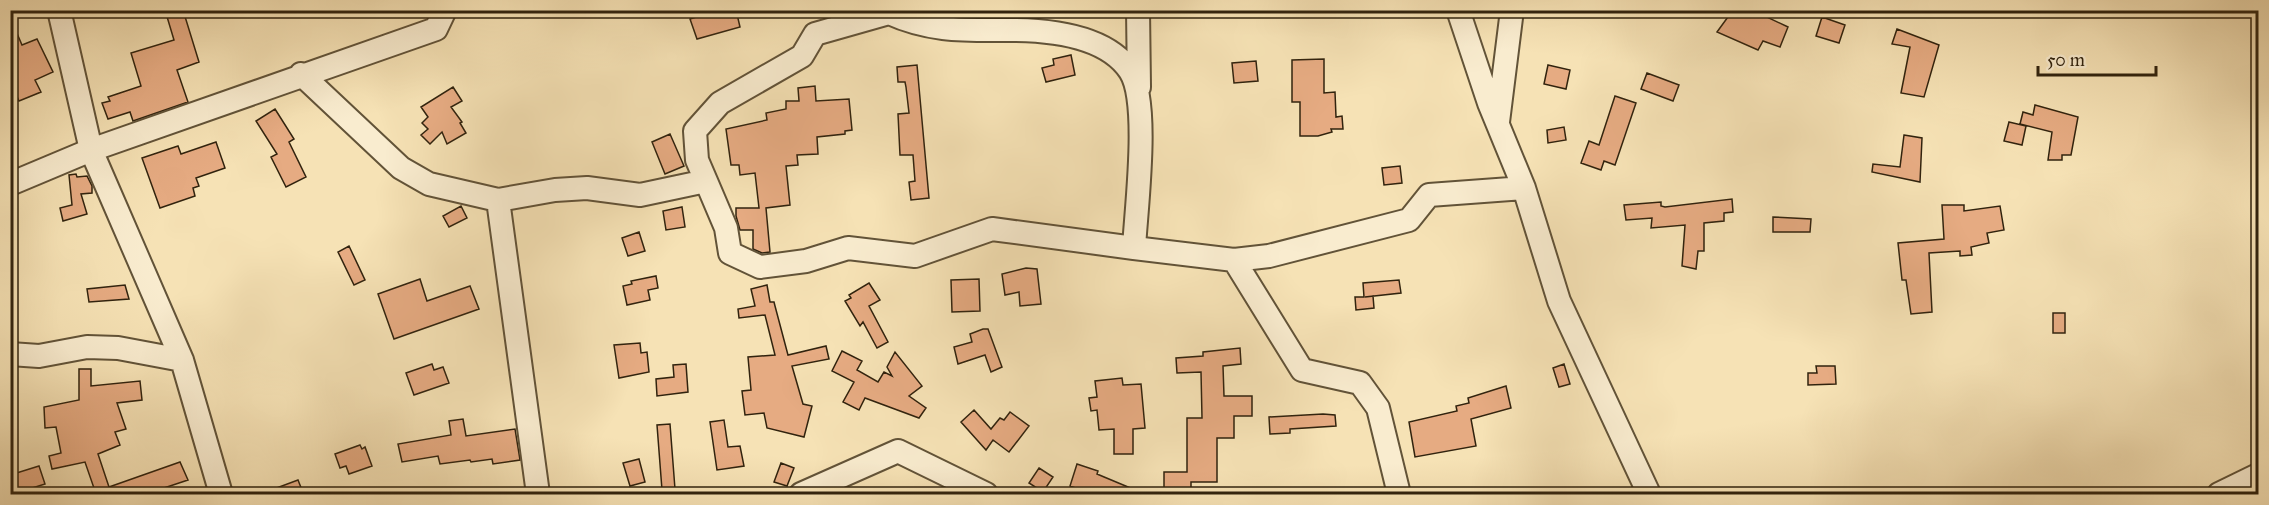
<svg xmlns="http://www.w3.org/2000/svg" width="2269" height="505" viewBox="0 0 2269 505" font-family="'IM FELL Great Primer',serif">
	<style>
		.building { fill: #e6ab82; stroke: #31230e; stroke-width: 1.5 }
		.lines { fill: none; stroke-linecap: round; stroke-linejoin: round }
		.minor-casing { stroke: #625338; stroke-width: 26 }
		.minor { stroke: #f9eccf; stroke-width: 22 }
	</style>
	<rect width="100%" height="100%" fill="#f6e2b5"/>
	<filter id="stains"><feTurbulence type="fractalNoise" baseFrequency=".00333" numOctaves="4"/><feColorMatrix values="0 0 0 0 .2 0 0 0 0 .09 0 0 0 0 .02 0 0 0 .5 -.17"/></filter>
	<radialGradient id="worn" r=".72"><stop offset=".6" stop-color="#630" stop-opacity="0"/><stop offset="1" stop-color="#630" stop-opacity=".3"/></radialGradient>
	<path class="building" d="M165 10H183L199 62 177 70 188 102 133 121 130 112 108 119 102 103 110 101 108 97 141 86 131 53 174 40Z
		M719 10H736L740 27 697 39 690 19Z
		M1733 10H1752L1788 27 1780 47 1763 41 1758 50 1717 32Z
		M10 17 22 45 37 39 53 72 35 80 41 92 19 101 15 92 10 94Z
		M1822 17 1845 25 1839 43 1816 36Z
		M1897 29 1939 45 1924 97 1901 93 1910 47 1892 44Z
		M1071 55 1075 75 1046 82 1042 68 1054 65 1053 59Z
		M1324 59V93L1335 92 1336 117 1342 116 1343 129H1331L1332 132 1318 136H1300V102H1292V60Z
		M1256 61 1258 81 1234 83 1232 63Z
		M917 65 929 198 911 200 909 182 915 181 913 155H900L898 114 909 113 906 87 905 82H898L897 67Z
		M1548 65 1570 70 1566 89 1544 84Z
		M1647 73 1679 85 1673 101 1641 89Z
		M815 86 816 101 849 99 852 130 845 131V134L817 137 818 154 797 155 798 165 786 166 790 205 766 208 770 252 762 253 753 249V230H740L736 216V208H759L755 173 740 175 739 165H731L726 129 767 120 766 113 786 109V101H799L798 88Z
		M453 87 462 101 451 107 462 122 460 123 466 133 447 144 442 132 430 144 421 135 428 129 422 123 428 117 421 107Z
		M1615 96 1636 103 1615 165 1604 161 1601 170 1581 163 1589 141 1599 145Z
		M2035 105 2078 117 2071 155H2062V160H2048L2052 132 2020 124 2023 112 2033 115Z
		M275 109 294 139 289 142 306 177 286 187 271 157 277 154 256 121Z
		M2009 122 2026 126 2022 145 2004 141Z
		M1564 127 1566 140 1548 143 1547 130Z
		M670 134 684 166 665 174 652 142Z
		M1904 135 1922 138 1920 182 1872 172 1873 164 1900 167Z
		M216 142 225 168 196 178 199 186 193 188 195 196 160 208 142 158 178 146 181 154Z
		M1400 166 1402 183 1384 185 1382 168Z
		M76 174 77 177 87 176 92 186V193L81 194 87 214 63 221 60 208 72 205 69 175Z
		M1732 199 1733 212 1724 213V221L1704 223V251H1698L1696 269 1682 266 1685 225 1651 228 1652 218 1626 220 1624 205 1661 202V206L1665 207Z
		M1942 205H1964V211L2000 206 2004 230 1987 233 1989 243 1971 247 1972 255 1960 256V251L1929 253 1932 312 1911 314 1906 280H1902L1898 243 1944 239Z
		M461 206 467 218 449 227 443 216Z
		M682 207 685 227 666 230 663 211Z
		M1773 217 1811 219 1810 232H1773Z
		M639 232 645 251 628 256 622 238Z
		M349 246 365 280 354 285 338 252Z
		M1026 268 1037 269 1041 304 1020 306 1019 292 1005 295 1002 274Z
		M656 276 658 288 648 290 650 300 627 305 623 286 632 284 631 281Z
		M420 279 427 301 470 286 479 309 394 339 378 294Z
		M979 279 980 311 952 312 951 280Z
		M1399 280 1401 293 1365 297 1373 296 1374 308 1356 310 1355 297H1364L1363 283Z
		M869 283 880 300 869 306 888 342 877 348 863 322 860 326 845 301 851 298 849 295Z
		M125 285 129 299 89 302 87 289Z
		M767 285 770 302H774L775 306 788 355 826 346 829 359 792 366 803 404 812 406 804 437 767 428 764 413 745 415 742 391 751 390 748 357 775 355 765 315 739 318 738 309 755 306 751 289Z
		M2053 313H2065V333H2053Z
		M983 329H988L1002 367 991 372 985 355 958 364 954 347 972 342 970 334Z
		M640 343 641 353 647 352 649 372 619 378 614 345Z
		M1240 348 1241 364 1223 366 1224 396H1252V416H1234V438H1217V482H1191V492L1164 490V472H1187V418H1202L1201 372 1177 373 1176 358 1203 356V352Z
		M842 351 862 361 857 370 878 382 884 372 892 376 887 367 895 352 922 386 909 396 926 408 919 418 865 398 859 410 843 402 854 382 832 371Z
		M432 364 434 370 443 367 449 383 414 395 406 373Z
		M686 364 688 392 657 396 656 379 674 377 673 365Z
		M1564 364 1570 384 1559 387 1553 368Z
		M1816 366H1835L1836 384 1808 385V373H1817Z
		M79 369H91V386L140 381 142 400 117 403 126 429 115 432 120 445 98 454 109 487 180 462 188 480 143 495H92L95 491 85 462 52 469 49 456 61 453 56 427 45 428 44 407 79 400Z
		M1122 378 1123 385 1141 384 1145 428 1133 429V454H1114V429L1099 430 1097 410 1091 411 1089 398 1097 397 1095 381Z
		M1506 386 1511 408 1471 419 1476 446 1415 457 1409 422 1457 411 1456 406 1469 403 1468 398Z
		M974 410 991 429 1000 418 1004 420 1010 412 1029 426 1009 452 993 440 986 450 961 422Z
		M1323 414 1335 415 1336 426 1290 429V433L1270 434 1269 417Z
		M463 419 466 436 515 429 520 460 493 464 492 459 471 462 470 460 440 464 438 456 402 462 398 444 451 435 449 421Z
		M724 420 728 447 740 446 744 466 717 470 710 422Z
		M670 424 675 489 662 490 657 425Z
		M360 445 362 449 365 447 372 466 349 474 346 466 340 468 335 454Z
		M639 459 645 482 630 486 623 463Z
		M781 463 794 468 787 486 774 482Z
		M1077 464 1098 471 1097 474 1140 492H1086L1070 486Z
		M39 466 45 484 10 495V475Z
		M1039 468 1053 477 1043 492 1029 483Z
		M298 480 304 495H263V493Z"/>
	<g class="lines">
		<defs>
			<path id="minor" d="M59 10 91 150 182 360 221 494
				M1138 10 1139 87
				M1458 10 1489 103 1524 188 1559 301 1649 494
				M301 74 401 168 429 184 498 200 555 190 587 188 640 195 706 181 726 228 730 253 760 267 806 261 848 248 915 256 992 229 1134 248
				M1498 122 1512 10
				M706 181 697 160 695 131 720 103 802 56 815 34 889 13C931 32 965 30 1009 30 1048 30 1106 35 1130 71 1150 102 1136 209 1134 248L1234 260 1269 256 1409 220 1429 195 1524 188
				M10 184 91 150 436 29 445 10
				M498 200 538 494
				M1234 260 1302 370 1360 383 1378 408 1399 494
				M10 354 39 356 87 347 118 348 182 360
				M801 494 898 451 986 494
				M2219 494 2258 475"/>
		</defs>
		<use href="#minor" class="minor-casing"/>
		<use href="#minor" class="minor"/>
	</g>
	<rect width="2269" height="505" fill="none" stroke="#f6e2b5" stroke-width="36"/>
	<rect x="12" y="12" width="2245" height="481" fill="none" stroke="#31230e" stroke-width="3"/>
	<rect x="18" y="18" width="2233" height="469" fill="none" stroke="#31230e" stroke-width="1.5"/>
	<path d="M2038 66v9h118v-9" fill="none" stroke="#31230e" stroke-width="3"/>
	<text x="2047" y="66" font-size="18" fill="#31230e" stroke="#f9eccf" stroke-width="4.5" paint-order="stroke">50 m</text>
	<rect width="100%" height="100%" filter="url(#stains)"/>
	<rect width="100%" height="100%" fill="url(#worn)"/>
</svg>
